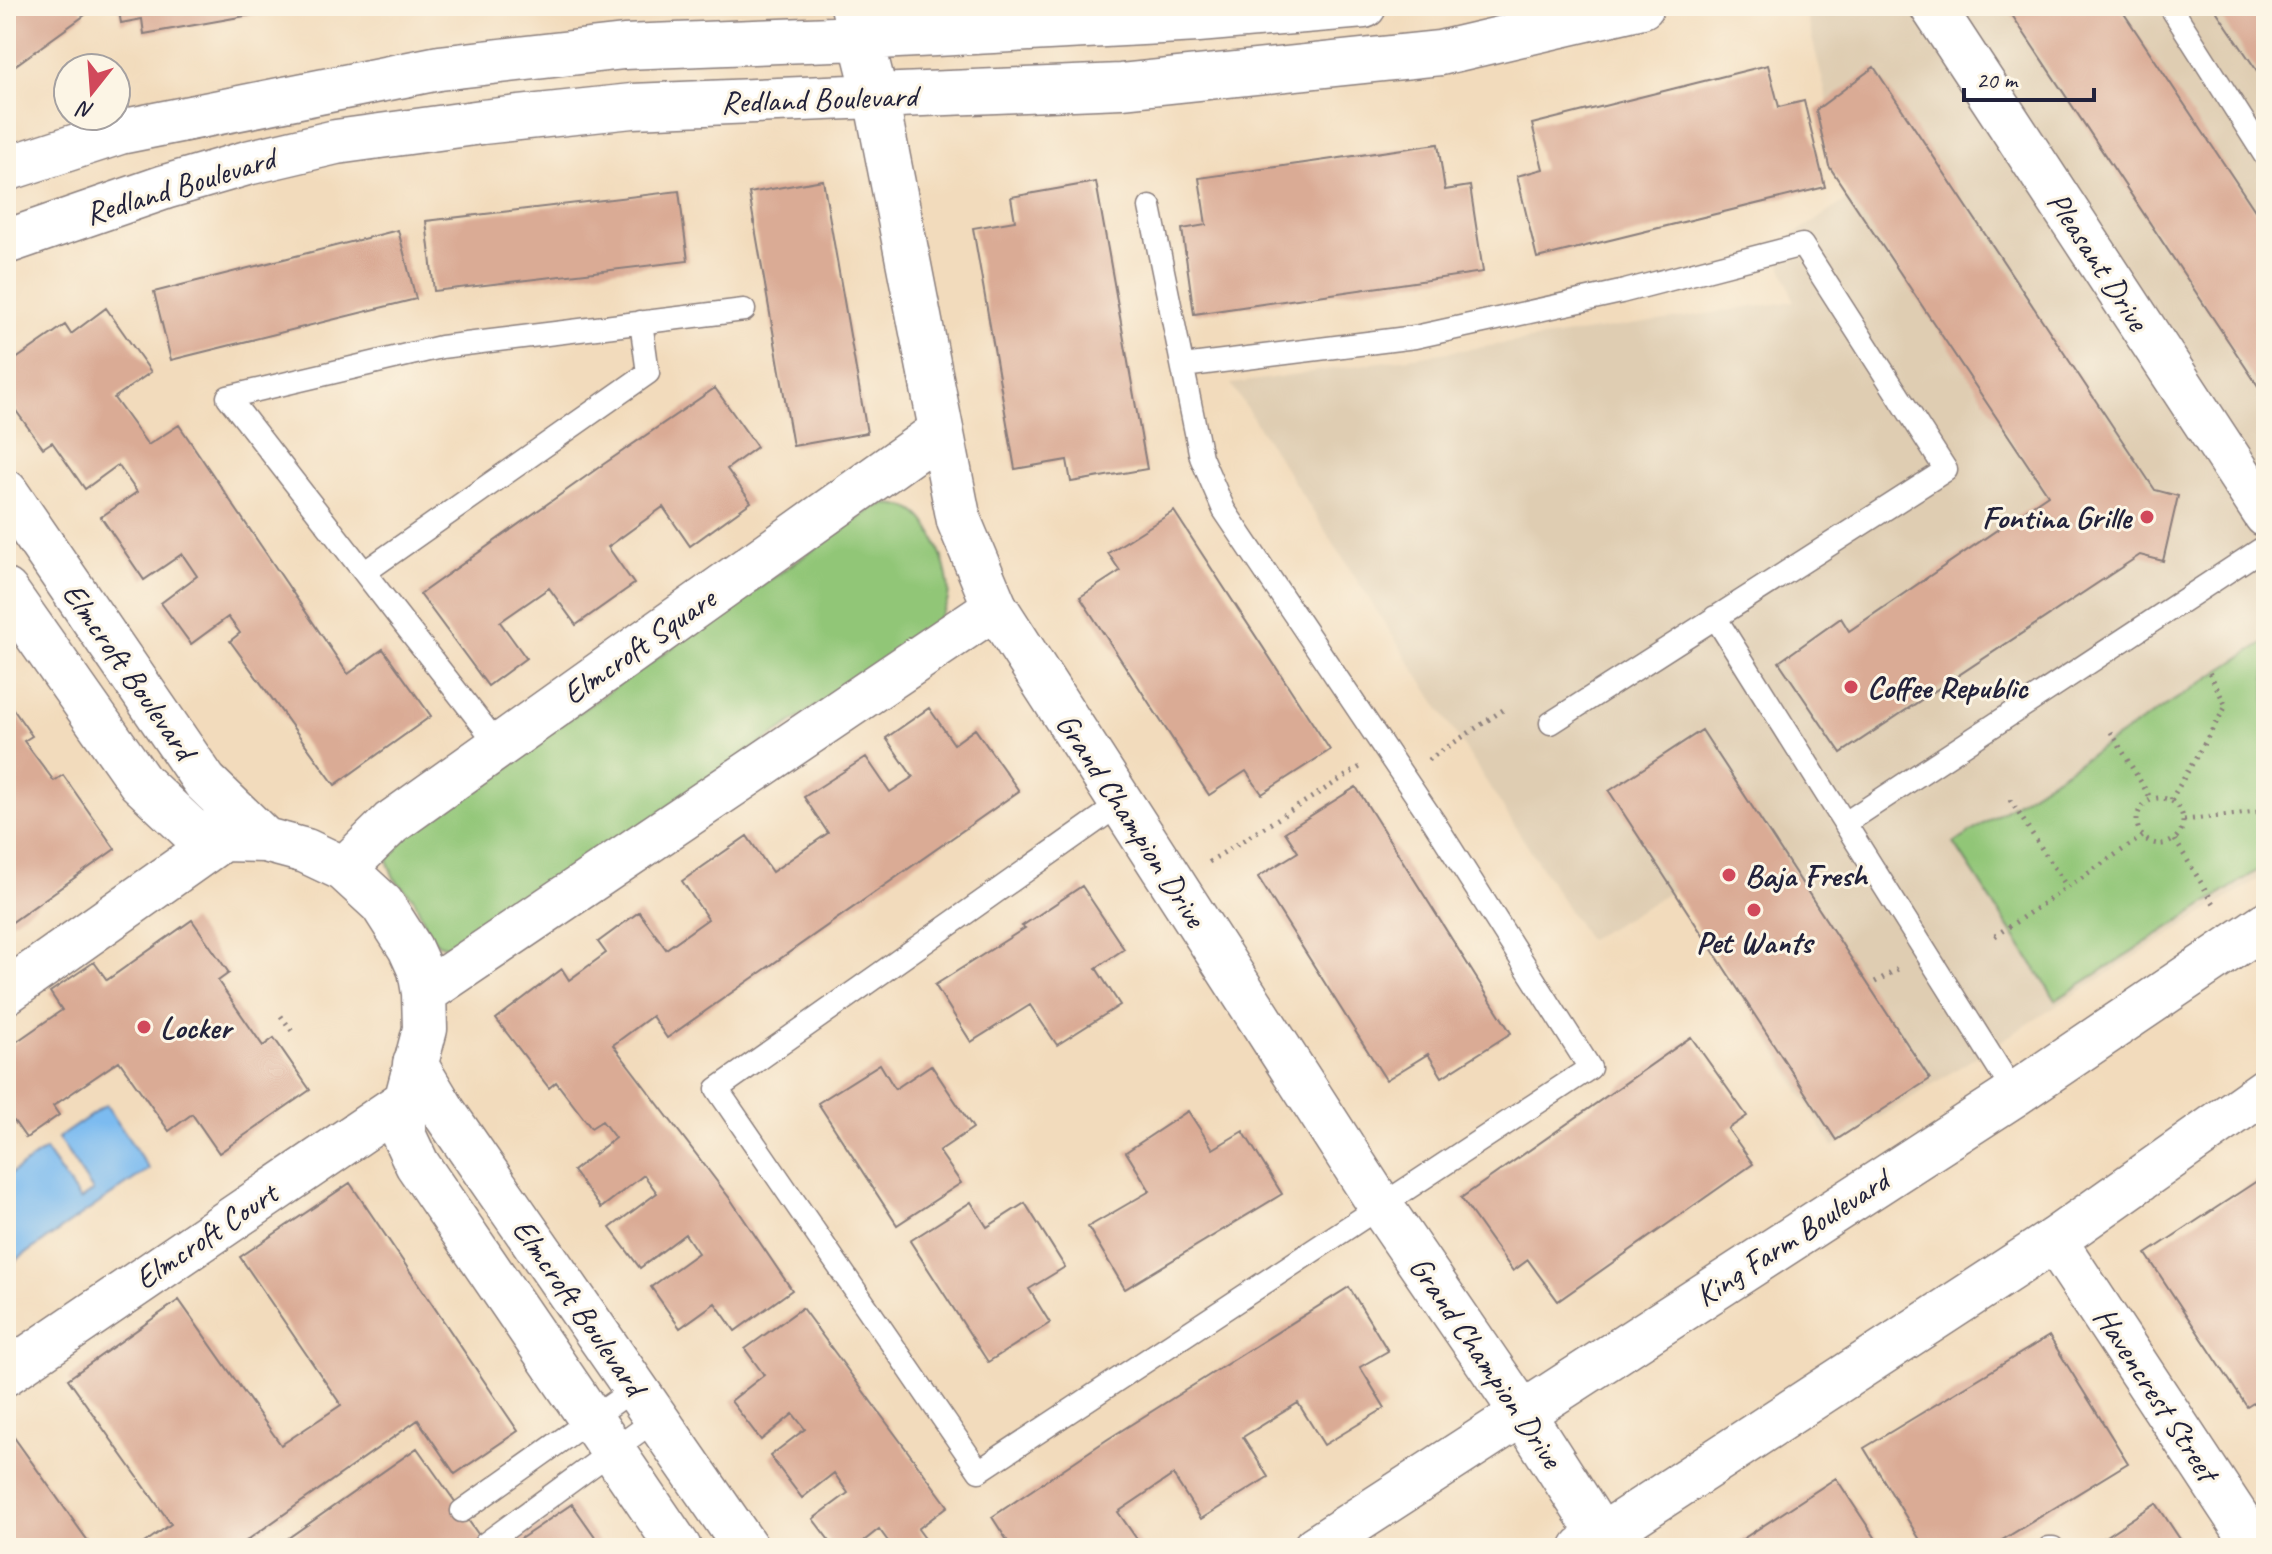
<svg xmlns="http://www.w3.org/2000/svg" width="2272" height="1554" viewBox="0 0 2272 1554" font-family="Caveat,sans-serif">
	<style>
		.built { fill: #dfcdb2 }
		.green { fill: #91c677; stroke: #5a7459; stroke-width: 2 }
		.water { fill: #7cbbf0; stroke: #4f6e96; stroke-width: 2 }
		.building { fill: #daab95 }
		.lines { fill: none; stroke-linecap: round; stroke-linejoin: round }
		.lane-casing { stroke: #8a7e7c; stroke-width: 25 }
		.street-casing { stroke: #8a7e7c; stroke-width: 47 }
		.secondary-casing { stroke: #8a7e7c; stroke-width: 47 }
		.path { stroke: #8a7e7c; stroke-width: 5; stroke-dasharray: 2 6; stroke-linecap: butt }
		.lane { stroke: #fff; stroke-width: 22 }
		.street { stroke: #fff; stroke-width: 44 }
		.secondary { stroke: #fff; stroke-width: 44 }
		.poi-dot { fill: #d1495b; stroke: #fcf5e5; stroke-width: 3 }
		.labels { text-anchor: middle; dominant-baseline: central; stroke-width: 6; stroke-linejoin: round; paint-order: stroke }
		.street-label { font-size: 32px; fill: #22223b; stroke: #fcf5e5 }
		.poi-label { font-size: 32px; font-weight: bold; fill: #22223b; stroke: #fcf5e5; text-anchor: start }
	</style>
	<rect width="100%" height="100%" fill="#fcf5e5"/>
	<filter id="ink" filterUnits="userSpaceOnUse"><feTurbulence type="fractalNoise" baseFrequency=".0125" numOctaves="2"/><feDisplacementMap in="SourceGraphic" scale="16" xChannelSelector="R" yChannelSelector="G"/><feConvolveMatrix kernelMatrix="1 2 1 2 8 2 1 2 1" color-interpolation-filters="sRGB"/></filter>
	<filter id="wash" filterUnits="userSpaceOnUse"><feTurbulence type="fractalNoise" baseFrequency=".006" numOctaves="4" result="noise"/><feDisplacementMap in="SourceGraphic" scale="32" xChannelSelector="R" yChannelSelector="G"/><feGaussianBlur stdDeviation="1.8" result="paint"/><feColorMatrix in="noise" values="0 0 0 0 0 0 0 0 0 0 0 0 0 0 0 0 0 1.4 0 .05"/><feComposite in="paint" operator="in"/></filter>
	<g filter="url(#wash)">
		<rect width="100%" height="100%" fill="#f2dbbc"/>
		<path class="built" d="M1812 6H2266V874L1833 1147 1678 888 1588 940 1231 384 1794 301 1775 247 1851 197 1805 9Z"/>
		<path class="green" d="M885 504C897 504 911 507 920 516 935 530 952 579 948 599 946 610 938 619 932 627L459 950 438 944 430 935 414 899 394 878 388 863 390 850 445 805 875 507Z
			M2266 641V865L2056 1000 1954 843Z"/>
		<path class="water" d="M106 1105 149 1169 6 1267V1177L45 1150 80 1200 93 1191 58 1138Z"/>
		<g id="blocks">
			<path class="building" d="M6 6H78L85 15 6 72Z
				M118 6H267L268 12 144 34 142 19 121 23Z
				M2006 6H2119L2266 227V398Z
				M2213 6H2266V84Z
				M1768 65 1779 107 1804 101 1825 187 1537 258 1517 176 1543 169 1532 124Z
				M1874 67 2155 490 2178 496 2163 561 2140 555 1841 753 1779 662 1841 618 1849 631 2048 495 1829 166 1816 110Z
				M1438 144 1445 190 1470 186 1483 272 1194 314 1182 229 1206 225 1199 178Z
				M823 180 867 433 793 446 749 193Z
				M1096 182 1147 469 1071 482 1067 460 1015 469 973 228 1015 221 1011 197Z
				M679 191 688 261 434 291 426 221Z
				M398 230 416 299 171 360 154 292Z
				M106 308 151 372 114 398 148 445 179 425 348 674 383 649 431 716 335 785 230 641 240 633 228 617 191 644 161 603 197 576 182 554 144 580 101 517 137 492 118 465 85 489 52 442 43 448 6 397V366L65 325 71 334Z
				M715 388 757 447 727 469 751 502 690 546 663 507 608 547 634 584 576 625 549 588 500 622 526 658 488 686 420 594 598 468Z
				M1174 511 1330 750 1262 794 1246 771 1209 795 1080 597 1120 571 1108 553Z
				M6 699 32 736 24 741 54 781 63 775 115 849 8 925 6 922Z
				M929 708 954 744 975 729 1019 791 667 1038 652 1016 613 1045 731 1200 792 1290 735 1331 715 1303 680 1328 651 1287 698 1253 685 1234 640 1268 610 1228 657 1193 644 1175 601 1208 573 1171 615 1138 602 1121 591 1128 556 1082 549 1088 496 1019 562 969 569 980 606 953 598 942 639 912 666 949 708 919 682 881 747 836 772 872 828 833 804 797 866 757 890 792 913 777 886 738Z
				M1702 730 1930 1079 1836 1140 1609 791Z
				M1356 787 1511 1033 1442 1077 1428 1054 1386 1080 1258 877 1298 852 1285 832Z
				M1082 886 1124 949 1096 968 1120 1005 1057 1045 1030 1005 971 1042 935 985 1025 928 1022 926Z
				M192 920 229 973 218 981 263 1046 274 1038 310 1090 219 1153 192 1114 169 1131 119 1061 53 1106 59 1115 26 1138 14 1121 6 1126V1049L62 1010 50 992 94 962 107 980Z
				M1691 1037 1747 1116 1728 1129 1753 1164 1558 1301 1528 1260 1513 1271 1461 1198Z
				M880 1064 895 1089 931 1065 973 1128 939 1151 961 1183 897 1225 818 1103Z
				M1188 1111 1213 1149 1243 1131 1282 1194 1125 1289 1088 1227 1150 1191 1126 1152Z
				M2266 1175V1395L2247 1407 2146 1254Z
				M350 1183 518 1431 455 1474 418 1420 236 1548H137L171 1524 68 1379 179 1300 281 1445 341 1405 240 1257Z
				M971 1202 987 1227 1025 1203 1065 1267 1029 1289 1050 1323 988 1362 910 1241Z
				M1349 1287 1388 1351 1360 1367 1385 1408 1324 1445 1298 1403 1243 1437 1268 1477 1201 1519 1173 1475 1118 1512 1143 1548H1012L992 1517 1108 1439Z
				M802 1308 948 1506 918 1529 932 1548H893L879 1529 855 1548H835L813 1519 848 1493 834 1473 802 1498 770 1456 805 1429 793 1414 761 1440 731 1401 764 1375 745 1349Z
				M2049 1336 2128 1463 1989 1548H1925L1864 1448Z
				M6 1426 93 1548H6Z
				M2266 1430V1450L2257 1437Z
				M417 1448 488 1548H274Z
				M1836 1478 1882 1548H1729Z
				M2156 1503 2186 1548H2092L2091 1546Z
				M572 1504 603 1548H507Z"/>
		</g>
	</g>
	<g filter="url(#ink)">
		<use href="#blocks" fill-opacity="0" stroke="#8a7e7c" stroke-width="2"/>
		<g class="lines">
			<defs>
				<path id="lane" d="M2170 6 2266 157
					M1183 366 1415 337 1621 292 1802 245 1946 470 1551 723
					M365 572 648 373 641 322
					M1715 617 2015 1094
					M499 746 228 397 441 347 744 310
					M1120 804 717 1089 979 1471 1590 1068 1434 822 1224 510 1201 457 1150 207
					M1847 822 2266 546
					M462 1511 635 1388
					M485 1544 656 1419
					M2049 1548H2053"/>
				<path id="street" d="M1932 6 2266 515
					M6 492 205 782 265 840
					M6 591 140 782 192 831 222 839 265 840 306 851 344 869 382 904 410 948 420 970 424 993 425 1029 403 1113V1134L417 1164 679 1548
					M344 869 391 823 941 431
					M6 992 222 839
					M424 993 995 607
					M415 1064 444 1112 746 1548
					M2054 1240 2257 1548
					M6 1373 407 1100"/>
				<path id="secondary" d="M853 6 876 97 959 521 995 607 1380 1205 1523 1414 1609 1548
					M6 169 120 132 439 68 624 47 860 38 1198 20 1364 6
					M6 242 165 187 247 163 336 142 482 122 632 106 1121 86 1440 53 1642 6
					M1315 1548 2015 1094 2266 924
					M1583 1548 2054 1240 2266 1090"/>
			</defs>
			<use href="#lane" class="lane-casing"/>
			<use href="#street" class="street-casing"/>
			<use href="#secondary" class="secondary-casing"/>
			<path class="path" d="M2111 732 2151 799
				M1428 760 1503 710
				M2137 821a23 23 0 1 1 46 0a23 23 0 1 1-46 0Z
				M2010 800 2067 887
				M2171 800 2226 706 2208 670
				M2184 820 2266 811
				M2175 840 2216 907
				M1209 862 1360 767
				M1995 936 2143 836
				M1875 982 1898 969
				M281 1016 292 1031"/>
			<use href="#lane" class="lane"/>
			<use href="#street" class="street"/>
			<use href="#secondary" class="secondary"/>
		</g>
	</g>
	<g class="poi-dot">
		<circle cx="2147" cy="517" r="8"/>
		<circle cx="1851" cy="687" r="8"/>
		<circle cx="1729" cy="875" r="8"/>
		<circle cx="1754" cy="910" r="8"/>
		<circle cx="144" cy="1027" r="8"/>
	</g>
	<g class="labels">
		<g class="street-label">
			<text transform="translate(819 99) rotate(-2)">Redland Boulevard</text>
			<text transform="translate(180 186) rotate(-17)">Redland Boulevard</text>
			<text transform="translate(2098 261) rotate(57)">Pleasant Drive</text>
			<text transform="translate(639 646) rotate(-35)">Elmcroft Square</text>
			<text transform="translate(129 671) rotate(55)">Elmcroft Boulevard</text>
			<text transform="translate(1131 820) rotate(57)">Grand Champion Drive</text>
			<text transform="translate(206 1236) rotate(-34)">Elmcroft Court</text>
			<text transform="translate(1792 1238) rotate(-33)">King Farm Boulevard</text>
			<text transform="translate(579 1307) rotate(55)">Elmcroft Boulevard</text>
			<text transform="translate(1486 1362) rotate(56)">Grand Champion Drive</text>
			<text transform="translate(2156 1394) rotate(57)">Havencrest Street</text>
		</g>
		<g class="poi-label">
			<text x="2131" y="517" text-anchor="end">Fontina Grille</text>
			<text x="1867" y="687">Coffee Republic</text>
			<text x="1745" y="875">Baja Fresh</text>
			<text x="1754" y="942" text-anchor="middle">Pet Wants</text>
			<text x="160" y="1027">Locker</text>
		</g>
	</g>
	<rect width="2272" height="1554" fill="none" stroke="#fcf5e5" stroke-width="32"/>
	<g transform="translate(92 92) rotate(197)"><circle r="38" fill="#fcf5e5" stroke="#a5a1a1" stroke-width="2"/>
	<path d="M0-6L14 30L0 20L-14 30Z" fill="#d1495b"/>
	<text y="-12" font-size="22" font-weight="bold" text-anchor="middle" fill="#22223b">N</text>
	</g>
	<path d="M1964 88v12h130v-12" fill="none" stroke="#22223b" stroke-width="4"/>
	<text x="1976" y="88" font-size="24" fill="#22223b" stroke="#fcf5e5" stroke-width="6" paint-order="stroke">20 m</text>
</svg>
